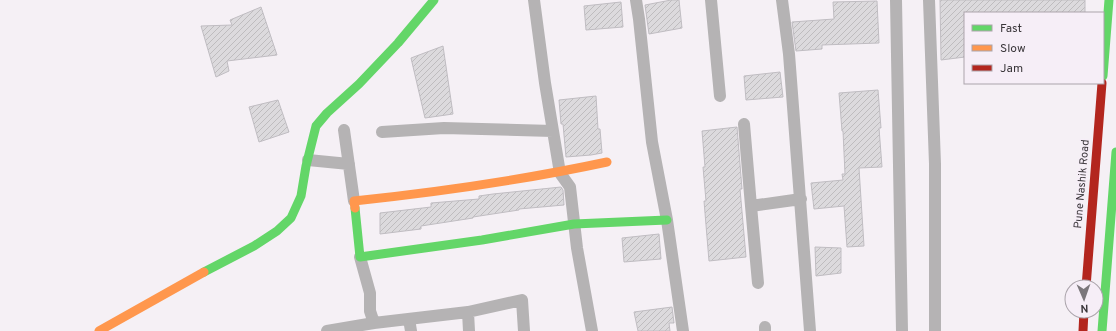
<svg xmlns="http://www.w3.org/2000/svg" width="1116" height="331" viewBox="0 0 1116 331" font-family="Overpass,sans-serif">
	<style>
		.building { fill: url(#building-hatch); stroke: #c0bdc2 }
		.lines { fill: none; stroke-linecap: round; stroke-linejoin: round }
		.street { stroke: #b5b3b4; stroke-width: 12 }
		.fast { stroke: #63d668; stroke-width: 9 }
		.slow { stroke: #ff974d; stroke-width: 9 }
		.jam { stroke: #b3261e; stroke-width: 9 }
		.labels { text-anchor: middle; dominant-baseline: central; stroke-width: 3; stroke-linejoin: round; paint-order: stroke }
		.street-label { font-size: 11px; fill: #3a363a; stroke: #f6eef7 }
	</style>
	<defs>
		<pattern id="building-hatch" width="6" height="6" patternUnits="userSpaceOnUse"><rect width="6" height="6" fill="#dcdadd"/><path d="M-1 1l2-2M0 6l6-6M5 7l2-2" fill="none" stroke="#bebcbe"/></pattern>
	</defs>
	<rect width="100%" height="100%" fill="#f5f0f5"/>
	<path class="building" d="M671 0H679L682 28 649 34 645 5Z
		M940 0H1085V13H965V57L941 60Z
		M877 1 879 43 822 45V49L796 51 792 22 834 19 833 2Z
		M621 2 623 27 586 30 584 6Z
		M261 7 277 55 227 61 229 71 216 77 201 26 232 25 230 20Z
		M443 46 453 114 425 118 411 58Z
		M780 72 783 97 746 100 744 76Z
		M878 90 881 128H879L882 167 859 168 864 246 847 247 844 206 814 209 811 183 843 180 842 174H845L843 131H842L839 93Z
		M596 96 598 129H600L602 153 591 155 566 157 563 124H561L559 100Z
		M278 100 289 132 259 142 249 107Z
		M737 127 742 189H740L746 257 709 261 704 201H706L703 167H705L702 131Z
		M561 187 563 190 564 205 519 209V210L473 217V218L421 226V229L380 234V213L431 207V203L479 199V196L493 194Z
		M659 234 661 259 624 262 622 238Z
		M815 247 841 248V273L816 276Z
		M672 307 674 323H669L670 331H638L634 312Z"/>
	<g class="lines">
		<path class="street" d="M534 0 545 83 560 173 570 187 577 248 592 331
			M636 0 639 19 652 142 667 220 683 331
			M711 0 720 96
			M782 0 789 54 810 331
			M896 0 902 331
			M929 0 935 164V331
			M744 124 751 206
			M344 130 354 201
			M382 132 444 128 553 131
			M308 160 349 164
			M360 257 370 293V311L374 323
			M758 283 751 206 801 199
			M468 312 469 331
			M409 319 411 331
			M765 327V331
			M327 331 374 323 468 312 522 300 524 331"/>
		<path class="fast" d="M1103 76 1109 0
			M355 208 360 257 482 240 574 224 667 220
			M204 272 254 246 277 231 291 218 301 196 306 166 316 126 327 113 359 84 398 43 434 0
			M1102 331 1116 152"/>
		<path class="slow" d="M355 208 354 201C439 192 523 180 607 162
			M99 331 204 272"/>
		<path class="jam" d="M1086 287 1102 83
			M1083 331 1084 311"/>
	</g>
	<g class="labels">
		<g class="street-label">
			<text transform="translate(1082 184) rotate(-85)">Pune Nashik Road</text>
		</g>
	</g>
	<rect x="964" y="12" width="140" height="72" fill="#f6eef7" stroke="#aba4ab"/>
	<rect x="972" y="25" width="20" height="6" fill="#63d668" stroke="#aba4ab"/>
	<text x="1000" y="32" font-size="12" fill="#3a363a">Fast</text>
	<rect x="972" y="45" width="20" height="6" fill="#ff974d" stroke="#aba4ab"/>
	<text x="1000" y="52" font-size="12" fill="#3a363a">Slow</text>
	<rect x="972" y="65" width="20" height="6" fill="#b3261e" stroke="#aba4ab"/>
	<text x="1000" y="72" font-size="12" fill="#3a363a">Jam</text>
	<g transform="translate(1084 299) rotate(178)"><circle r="19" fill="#f6eef7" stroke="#aba4ab"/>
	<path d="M0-3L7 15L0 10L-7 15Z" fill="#7b777b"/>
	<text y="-6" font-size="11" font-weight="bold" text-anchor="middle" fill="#3a363a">N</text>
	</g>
</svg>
